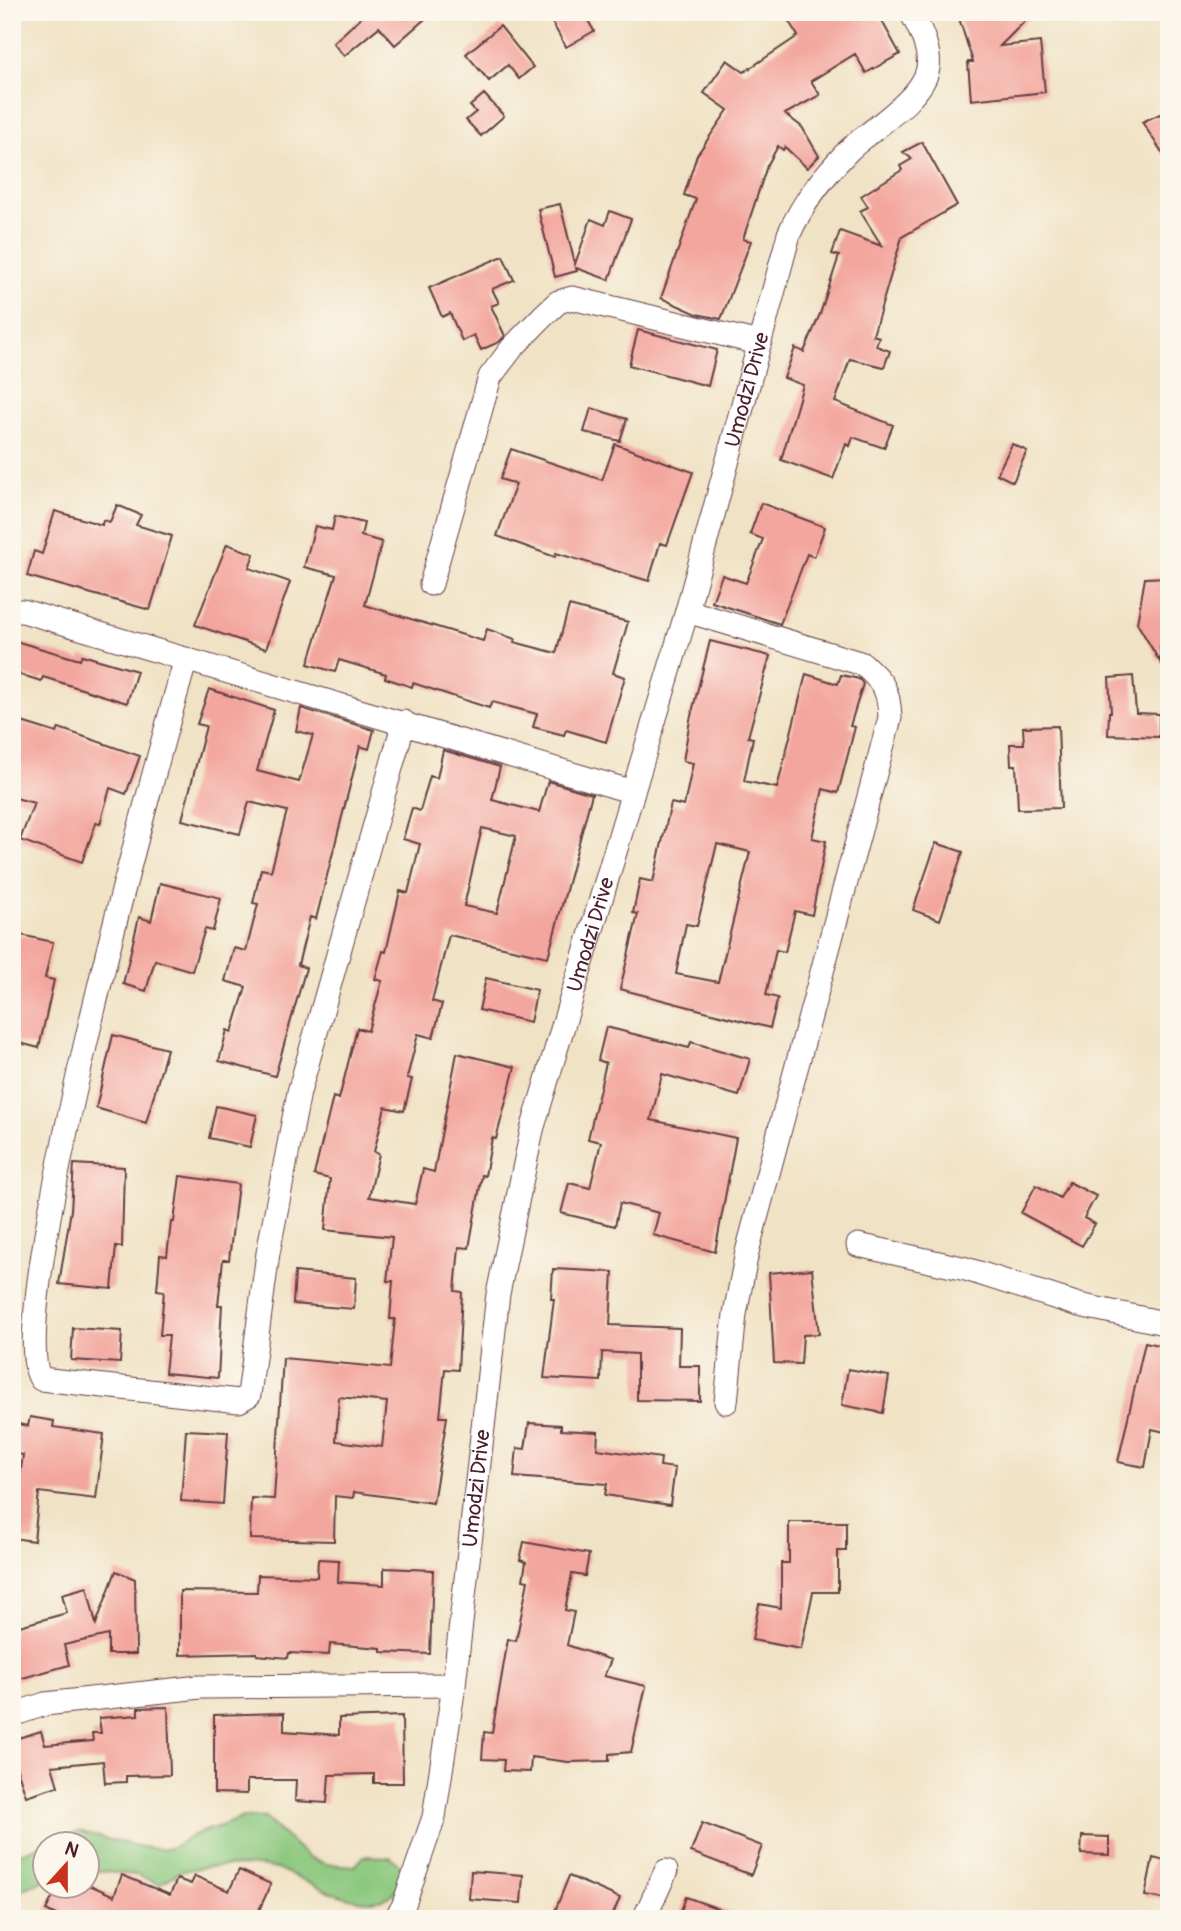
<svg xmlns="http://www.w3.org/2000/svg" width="1181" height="1931" viewBox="0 0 1181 1931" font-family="Pangolin,sans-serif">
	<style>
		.green { fill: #8bc87e; stroke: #6a7454; stroke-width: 2 }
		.building { fill: #f3a69d; fill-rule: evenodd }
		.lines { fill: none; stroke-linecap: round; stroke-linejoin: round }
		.minor-casing { stroke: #633c42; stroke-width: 25 }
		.minor { stroke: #fff; stroke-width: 23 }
		.labels { text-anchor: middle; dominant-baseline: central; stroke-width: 5; stroke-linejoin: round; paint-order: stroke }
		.street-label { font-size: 21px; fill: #4a1f2b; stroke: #fbf7ec }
	</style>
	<rect width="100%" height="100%" fill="#fbf7ec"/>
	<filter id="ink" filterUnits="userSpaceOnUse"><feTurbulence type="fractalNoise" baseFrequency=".0143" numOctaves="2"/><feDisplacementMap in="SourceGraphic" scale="14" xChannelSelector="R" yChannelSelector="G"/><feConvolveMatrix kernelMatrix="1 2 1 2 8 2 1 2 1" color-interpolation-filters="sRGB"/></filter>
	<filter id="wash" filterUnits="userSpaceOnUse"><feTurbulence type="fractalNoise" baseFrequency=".00686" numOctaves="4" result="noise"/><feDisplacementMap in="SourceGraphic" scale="28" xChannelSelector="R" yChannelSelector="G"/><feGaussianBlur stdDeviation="1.57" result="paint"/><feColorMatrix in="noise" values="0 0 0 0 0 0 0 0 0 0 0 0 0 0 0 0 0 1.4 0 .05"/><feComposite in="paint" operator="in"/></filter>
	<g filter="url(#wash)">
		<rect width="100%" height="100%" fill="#f0e2c4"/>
		<path class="green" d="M243 1817 265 1818 308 1857 326 1864 355 1866 364 1856 390 1857 406 1870C390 1931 321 1886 283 1871 261 1863 211 1865 187 1870 178 1871 168 1880 159 1884L137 1875 88 1870V1843H49L63 1840 79 1831C105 1839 133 1847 160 1849 175 1850 183 1839 196 1834 212 1828 227 1825 243 1817Z
			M45 1844V1880L12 1894V1856Z"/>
		<g id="blocks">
			<path class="building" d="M367 12H433L395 45 379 27 344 56 333 43Z
				M546 12H583L594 31 566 47Z
				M783 12H877L900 54 866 73 855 54 811 81 820 95 785 114 802 127 819 156 807 168 785 147 783 150 778 146 767 166 743 239 751 241 721 319 697 314 661 298 696 199 684 195 697 155 728 110 704 93 727 60 744 72 798 36Z
				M957 12H1034L1000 46 1040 42 1045 92 971 100 968 62H973Z
				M500 26 533 67 519 79 508 65 489 81 466 54Z
				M484 94 504 116 481 136 466 120 476 112 470 106Z
				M1169 110V163L1142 122Z
				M922 142 957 205 902 237 873 335 879 337 876 346 890 351 884 367 850 359 835 402 893 425 884 448 853 437 850 446 846 444 833 479 781 460 803 385 784 378 795 348 804 352 820 314 839 256 832 254 840 231 882 246 860 211 868 207 861 196 902 170 900 166 912 159 903 152Z
				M560 204 575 264 591 219 605 225 610 211 631 219 609 280 576 268 577 271 555 277 538 209Z
				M503 256 514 280 492 289 499 303 491 306 505 336 499 342 481 350 474 335 462 341 450 313 442 317 429 288Z
				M638 330 717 350 708 386 629 365Z
				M591 408 627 419 620 441 584 432Z
				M615 444 693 472 667 545 660 543 649 581 556 553 555 557 497 536 516 484 500 479 511 449 602 480Z
				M1012 444 1027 451 1013 482 997 474Z
				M761 503 825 527 814 557 807 554 780 624 712 602 722 575 746 583 763 539 750 534Z
				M117 505 141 515 136 525 172 536 150 610 27 576 34 551 42 554 55 511 102 525 103 520 110 522Z
				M335 516 364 523 361 536 382 542 365 605 483 641 487 629 515 639 514 642 556 653 569 606 628 622 613 673 625 677 606 742 566 730 564 735 533 727 537 714 492 702 489 708 413 683 412 687 385 678 386 674 339 660 335 672 308 664 336 575 304 567 315 526 332 530Z
				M227 544 254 554 249 568 290 582 266 649 195 625Z
				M1169 577V660L1160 647V662L1137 623 1145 578Z
				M12 640 80 660 82 655 137 671 127 703 43 677 41 681 12 672Z
				M710 641 770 656 748 737 753 738 744 781 777 788 806 674 838 684 841 675 859 679 863 684 850 726 855 727 838 793 823 789 812 838 826 841 812 915 795 911 785 952 776 950 766 995 778 998 770 1028 620 989 638 914 633 913 640 879 653 882 671 803 684 806 693 763 683 761 690 720ZM717 844 750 852 718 982 676 974 686 924 697 926Z
				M1133 676 1136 713 1159 714V737L1108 735 1109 712H1111L1109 678Z
				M209 689 274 710 257 771 299 782 313 735 296 731 301 708 374 730 369 749 360 746 316 919 310 917 298 965 306 968 275 1076 219 1061 227 1030 232 1032 246 987 225 981 234 948 246 951 258 904 253 903 261 869 271 871 287 811 249 802 240 834 182 820 206 726 197 724Z
				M12 719 57 733 59 728 140 756 126 794 110 788 100 824 96 823 82 862 20 840 34 803 12 797Z
				M1058 726 1061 808 1018 809 1016 765H1011L1010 744H1024L1023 727Z
				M443 750 500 767 492 800 539 812 548 781 592 794 548 957 449 935 432 1001 442 1004 433 1038 418 1034 407 1078 412 1079 404 1111 385 1107 374 1152 379 1154 369 1197 415 1204 423 1169 434 1172 457 1053 515 1067 496 1139 492 1138 485 1176 482 1175 469 1248 459 1247 455 1291 462 1292 458 1370 445 1369 440 1417H447L433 1503 354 1492 353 1498 335 1496 334 1541 250 1539 251 1498 274 1499 283 1358 390 1368 395 1319H390L393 1281H387L392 1237 325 1230 330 1179 314 1175 333 1097 339 1099 357 1028 368 1031 382 981 375 979 383 951 386 952 400 891 408 893 420 844 403 839 412 808 420 811 430 776 437 778ZM482 828 516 836 497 913 464 906ZM339 1397 387 1402 382 1447 336 1441Z
				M936 843 963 852 940 920 913 910Z
				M160 883 221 898 213 931 205 929 192 971 155 960 146 991 123 984 139 917 151 921Z
				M12 933 53 942 45 978 54 980 39 1048 12 1041Z
				M486 978 537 990 530 1022 479 1010Z
				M606 1027 689 1048 691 1042 750 1059 739 1096 662 1074 651 1120 736 1138 715 1252 653 1235 659 1213 620 1203 615 1226 561 1213 569 1183 590 1188 601 1142 588 1139 606 1063 598 1060Z
				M113 1035 167 1049 146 1123 96 1108Z
				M216 1106 257 1115 250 1147 209 1138Z
				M74 1164 124 1167 122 1247 116 1246 112 1289 59 1284 71 1210Z
				M180 1176 238 1184 229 1260H223L218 1305H222L218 1378 165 1373 169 1335H160L164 1291 157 1290 160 1255 167 1256 171 1222H174Z
				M1069 1182 1096 1196 1084 1218 1095 1224 1082 1246 1021 1213 1036 1185 1060 1198Z
				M553 1269 613 1272 610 1325 680 1328 679 1366H700V1401L637 1400V1354L602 1352 601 1381 544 1378 554 1299H551Z
				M812 1269 819 1334 803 1335 801 1364 774 1363 769 1273Z
				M295 1272 356 1278 354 1309 293 1304Z
				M73 1328 122 1331 120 1363 71 1360Z
				M1145 1342 1169 1347V1433L1152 1429 1145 1467 1118 1462Z
				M848 1369 889 1376 883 1413 842 1405Z
				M30 1417 54 1421 53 1427 104 1434 96 1499 39 1492 34 1541 12 1538V1510L15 1511 23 1455 13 1453 18 1424 28 1426Z
				M529 1423 561 1425V1430L598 1432 597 1449 661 1458 660 1466 675 1468 670 1505 605 1495 607 1484 514 1477 517 1448 525 1449Z
				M186 1430 228 1432 223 1504 181 1501Z
				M789 1522H846V1551H838V1592H813L801 1649 752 1640 759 1604 781 1608V1563H789Z
				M524 1542 589 1554 585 1576 572 1574 565 1610 574 1612 567 1645 611 1660 604 1676 646 1686 631 1752 609 1754V1761L568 1762 531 1757 530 1772 503 1771 504 1760 482 1759 484 1732 492 1733 508 1639 516 1641 528 1581 523 1580 526 1562 520 1560Z
				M318 1559 339 1560 338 1582 384 1585V1568L433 1570 430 1654 381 1652V1648L330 1644 329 1655 289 1653 288 1658 257 1655V1653L180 1655V1591L257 1592 258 1575 317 1577Z
				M116 1571 135 1579 136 1654H108V1635L64 1645 69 1665 12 1681V1628L67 1613 62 1594 87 1587 96 1624Z
				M168 1707 170 1775 126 1776V1782L105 1783 103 1761 52 1766 58 1786 26 1796 12 1754V1740L41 1731 45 1745 93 1741 92 1733H101L99 1718 138 1715V1708Z
				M284 1713V1731L339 1735V1718L402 1716 403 1783H374V1774L329 1775 327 1803 295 1801 296 1780H247V1794L214 1793V1715Z
				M702 1823 762 1846 751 1875 691 1852Z
				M1082 1836 1109 1837V1855L1081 1854Z
				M1153 1858 1169 1862V1900L1145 1896Z
				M239 1870 271 1884 255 1919H64L46 1910 58 1886H92L114 1896 122 1875 170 1895 177 1879 191 1884 195 1876 229 1891Z
				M471 1871 523 1875 521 1903 469 1899Z
				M569 1876 620 1898 611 1919H573L555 1911Z
				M686 1897 739 1916 738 1919H678Z"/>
		</g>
	</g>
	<g filter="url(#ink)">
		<use href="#blocks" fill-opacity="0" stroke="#633c42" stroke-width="2"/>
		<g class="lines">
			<defs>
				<g id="minor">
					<path d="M431 584 490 377 512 348 543 316 558 302 572 298 759 343"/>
					<path d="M12 611H23L633 792"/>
					<path d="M687 611 863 664C884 684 889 689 890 718L747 1252 735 1314 726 1402"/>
					<path d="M186 659C158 755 0 1325 41 1379L239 1401 249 1395 268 1253 299 1092 404 722"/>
					<path d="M858 1245 966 1269 1079 1305 1169 1324"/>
					<path d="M12 1715 45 1704 200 1687 454 1685"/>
					<path id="s1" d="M395 1919 403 1907 434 1817 454 1685 498 1294 532 1130 687 611 789 234C803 202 823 177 847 152 868 131 923 99 928 68 931 50 919 27 911 12"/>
					<path d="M644 1919 666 1871"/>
				</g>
			</defs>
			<use href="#minor" class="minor-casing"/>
			<use href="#minor" class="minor"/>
		</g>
	</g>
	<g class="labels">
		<g class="street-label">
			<text stroke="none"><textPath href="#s1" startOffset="1575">Umodzi Drive</textPath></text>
			<text stroke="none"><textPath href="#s1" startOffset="1008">Umodzi Drive</textPath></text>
			<text stroke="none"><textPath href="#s1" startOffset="441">Umodzi Drive</textPath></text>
		</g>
	</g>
	<rect width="1181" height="1931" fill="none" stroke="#fbf7ec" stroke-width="42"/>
	<g transform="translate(66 1865) rotate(21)"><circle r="33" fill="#fbf7ec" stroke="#b4a19f" stroke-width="2"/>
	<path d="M0-5L12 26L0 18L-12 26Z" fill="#c8321e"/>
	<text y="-10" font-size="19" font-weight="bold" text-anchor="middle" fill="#4a1f2b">N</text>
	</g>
</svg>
